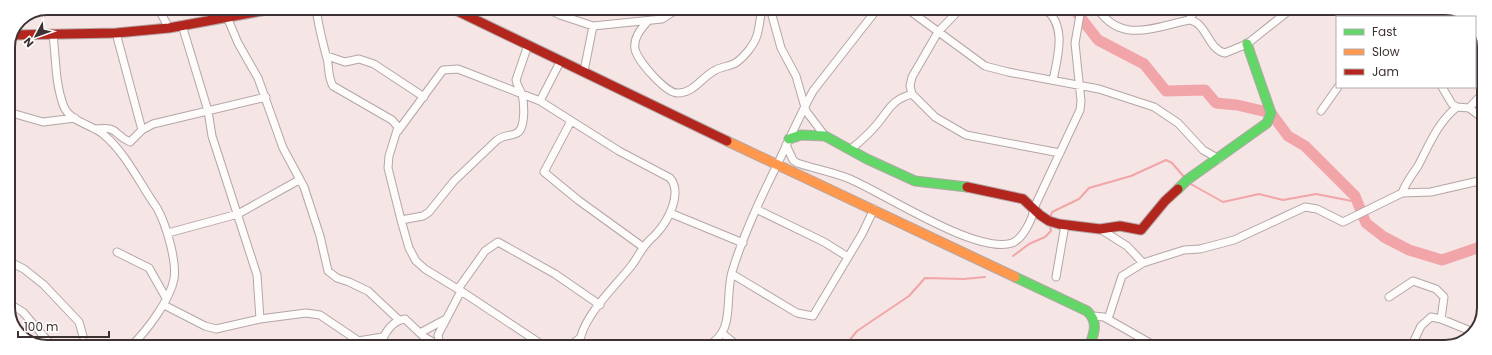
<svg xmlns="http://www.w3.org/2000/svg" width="1492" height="355" viewBox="0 0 1492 355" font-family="Poppins,sans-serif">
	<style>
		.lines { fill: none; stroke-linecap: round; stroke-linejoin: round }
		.stream { stroke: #f2a5a9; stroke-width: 2 }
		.river { stroke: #f2a5a9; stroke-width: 11 }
		.street-casing { stroke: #b3a6a6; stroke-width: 9 }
		.fast-casing { stroke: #b3a6a6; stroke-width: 11 }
		.slow-casing { stroke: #b3a6a6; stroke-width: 11 }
		.jam-casing { stroke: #b3a6a6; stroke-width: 11 }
		.street { stroke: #fefbfb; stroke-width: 7 }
		.fast { stroke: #63d668; stroke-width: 9 }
		.slow { stroke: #ff974d; stroke-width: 9 }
		.jam { stroke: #b3261e; stroke-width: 9 }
		.rim { fill: none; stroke: #3d3131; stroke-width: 2 }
	</style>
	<rect width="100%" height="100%" fill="#f6e5e5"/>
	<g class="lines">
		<path class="stream" d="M1189 183 1223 202 1259 194 1283 200 1316 194 1357 202
			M1050 219 1052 212 1079 199 1089 188 1131 176 1166 160 1172 163 1185 178
			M1013 256 1029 244 1045 237 1051 231 1050 225
			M844 347 857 331 909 296 925 278 964 279 985 277"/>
		<path class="river" d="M1074 9 1098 40 1144 64 1166 91 1205 90 1216 103 1237 105 1271 113 1288 136 1305 146 1355 196 1366 223 1384 237 1409 250 1442 260 1483 246"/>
		<defs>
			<path id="street" d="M158 8 169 28
				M316 8C318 25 322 39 326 55 330 66 327 76 333 86L392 120 398 127 389 156 388 168 401 220 409 248 416 261 425 269 461 291 544 346
				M546 8 560 15 593 26 662 19 679 8
				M770 8 781 48 796 76 806 111 825 136
				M906 8 985 66 1008 72 1099 89 1154 107 1178 123 1203 150 1219 159
				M960 9 938 32 912 77 910 86 912 94 935 117 966 135 1060 153
				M1045 9C1067 25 1058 56 1053 80
				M1098 9C1121 44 1155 27 1189 20 1207 22 1207 49 1225 53L1247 44 1291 9
				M227 17 238 43 258 78 283 148 304 187 320 236 328 271 337 278 349 282 368 291 399 320
				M1396 17 1399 9
				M1189 20 1196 9
				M647 22C641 29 633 38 635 49 637 60 666 94 678 93 694 93 702 77 714 71 721 66 730 67 737 62 744 57 753 46 756 38 760 29 759 18 763 8
				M182 25 208 111 212 136 257 275 260 319
				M116 33 142 130 153 124 266 97
				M53 35C56 58 55 84 64 107 71 122 92 125 103 134 126 153 140 184 157 208 166 224 177 261 174 279 170 300 146 332 131 346
				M327 56 345 62 359 59 374 64 424 97
				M584 71 593 26
				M1442 87 1452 104 1457 107 1469 108 1484 119
				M540 101 560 62
				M1469 108 1484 92
				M1321 111 1338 87
				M8 112 43 122 75 118
				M571 121 544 172 578 200 643 247
				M95 129C120 126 112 134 130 142L142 130
				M398 131 443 70 458 69 540 101 619 151 670 178C683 193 668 221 656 234 652 238 647 242 644 247 639 253 636 260 632 265 615 287 580 318 579 347
				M786 145 793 160 797 163C815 169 833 172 850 179 885 194 977 255 1012 243 1023 239 1033 218 1034 208L1080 110 1081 101 1075 43 1081 9
				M851 149C861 141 870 133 878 123 890 108 892 100 912 94
				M1402 193C1406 182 1412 175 1418 166 1429 145 1438 122 1457 107
				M756 209 824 242 848 257
				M670 213 743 243
				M401 220 423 216 429 212 454 181 497 140C505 134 510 137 517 133 526 128 524 103 522 94 520 89 517 86 516 80L528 45
				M1100 229 1127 246 1143 263
				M168 233 238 214 299 180
				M117 252 149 268 166 298
				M8 261 24 269 44 285 79 322 83 336
				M732 274 797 313 813 316 862 234 874 209
				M1056 277 1065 225
				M458 289 485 251 498 242 555 274 600 305
				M1389 297 1413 281 1436 289 1444 297 1441 319
				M8 303 23 312 52 346
				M164 305 205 326 216 329 260 319 306 313 320 315 366 346
				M1093 316 1104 317 1157 347
				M1108 319 1122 276 1143 263 1184 250 1200 249 1234 240 1305 207 1317 209 1343 222 1402 193 1431 192 1483 180
				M420 333 444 320
				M723 334 739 347
				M358 341 383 337
				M380 346C384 334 391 321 405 319L424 337 440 346
				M440 346 438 335 461 291
				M570 346 580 338
				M705 347C737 333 724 300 732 272 743 235 760 199 777 165 789 140 800 115 813 91L878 8
				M1411 347 1421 326 1431 317 1441 319 1473 332"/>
			<path id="fast" d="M789 139 801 135 825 136 867 159 915 181 967 187
				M1178 189 1187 180 1267 123 1271 113 1247 44
				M1015 277 1087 311C1099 322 1094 334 1089 347"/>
			<path id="slow" d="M727 141 1015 277"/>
			<path id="jam" d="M451 8 727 141
				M13 35 116 33 169 28 278 8
				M967 187 1023 199 1040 215 1049 221 1059 224 1100 229 1120 226 1141 230 1165 201 1178 189"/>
		</defs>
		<use href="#street" class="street-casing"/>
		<use href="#fast" class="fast-casing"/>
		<use href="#slow" class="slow-casing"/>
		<use href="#jam" class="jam-casing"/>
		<use href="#street" class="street"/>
		<use href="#fast" class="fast"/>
		<use href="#slow" class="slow"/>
		<use href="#jam" class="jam"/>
	</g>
	<path d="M0 0H1492V355H0ZM47 15H1445A32 32 0 0 1 1477 47V308A32 32 0 0 1 1445 340H47A32 32 0 0 1 15 308V47A32 32 0 0 1 47 15Z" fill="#fff" fill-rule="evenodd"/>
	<path class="rim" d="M47 15H1445A32 32 0 0 1 1477 47V308A32 32 0 0 1 1445 340H47A32 32 0 0 1 15 308V47A32 32 0 0 1 47 15Z"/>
	<rect x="1336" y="16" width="140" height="72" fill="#ffffff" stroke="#b1adad"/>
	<rect x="1344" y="29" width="20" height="6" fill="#63d668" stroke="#b1adad"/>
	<text x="1372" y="36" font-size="12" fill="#3d3131">Fast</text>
	<rect x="1344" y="49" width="20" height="6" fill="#ff974d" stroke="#b1adad"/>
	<text x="1372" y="56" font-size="12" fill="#3d3131">Slow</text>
	<rect x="1344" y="69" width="20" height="6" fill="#b3261e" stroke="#b1adad"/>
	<text x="1372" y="76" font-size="12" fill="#3d3131">Jam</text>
	<g transform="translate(36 36) rotate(229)" stroke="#ffffff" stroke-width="3" paint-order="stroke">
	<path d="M0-3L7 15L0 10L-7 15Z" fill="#3d3131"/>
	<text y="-6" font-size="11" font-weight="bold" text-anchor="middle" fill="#3d3131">N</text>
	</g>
	<path d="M18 331v6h91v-6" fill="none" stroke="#3d3131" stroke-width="2"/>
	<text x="24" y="331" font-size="12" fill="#3d3131" stroke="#ffffff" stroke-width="3" paint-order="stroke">100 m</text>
</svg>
